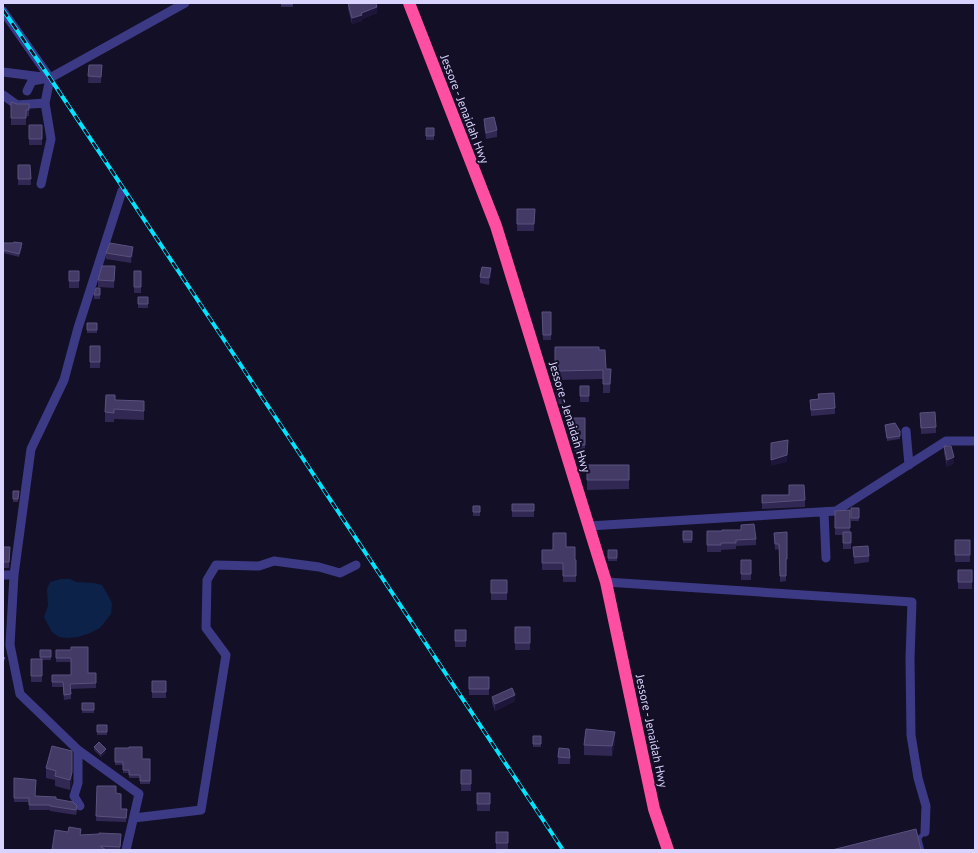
<svg xmlns="http://www.w3.org/2000/svg" width="978" height="853" viewBox="0 0 978 853" font-family="'PT Sans',sans-serif">
	<style>
		.water { fill: #0c2248 }
		.lines { fill: none; stroke-linecap: round; stroke-linejoin: round }
		.lane { stroke: #3d3a85; stroke-width: 4.5 }
		.street { stroke: #3d3a85; stroke-width: 9 }
		.highway { stroke: #ff4fa3; stroke-width: 12 }
		.rail-casing { stroke: #00e5ff; stroke-width: 4 }
		.rail { stroke: #130f26; stroke-width: 2.5; stroke-dasharray: 8; stroke-linecap: butt }
		.wall { fill: #312854 }
		.shaded-wall { fill: #1d163a }
		.building { fill: #433a66; stroke: #5a527e }
		.labels { text-anchor: middle; dominant-baseline: central; stroke-width: 4; stroke-linejoin: round; paint-order: stroke }
		.street-label { font-size: 12px; fill: #d9d4ff; stroke: #130f26 }
	</style>
	<rect width="100%" height="100%" fill="#130f26"/>
	<path class="water" d="M61 579H70L76 582 94 583 102 585 110 599 112 604 111 614 100 628 90 633 78 637 68 638 59 637 52 632 44 617 48 606 47 589 50 582Z"/>
	<g class="lines">
		<path class="lane" d="M922 850 919 838 925 832"/>
		<path class="street" d="M3 11 50 78
			M3 72 50 78
			M27 91 32 81 43 79
			M3 95 17 105 45 103
			M41 184 51 139 45 103 50 78 185 3
			M122 191 78 328 64 380 31 449 14 575 10 645 20 694 78 750 139 794 126 850
			M906 431 909 465
			M824 512 826 558
			M589 526 836 511 946 441H975
			M3 575H14
			M606 582 912 602 910 658 911 735 918 778 926 806 925 832
			M78 750V783L74 796 80 806
			M134 818 201 810 226 655 206 628 207 580 216 565 259 566 274 561 319 567 340 573 356 565"/>
		<path class="highway" d="M409 3 496 226 606 582 654 809 668 850"/>
		<defs>
			<path id="rail" d="M3 10 50 78 563 850"/>
		</defs>
		<use href="#rail" class="rail-casing"/>
		<use href="#rail" class="rail"/>
	</g>
	<path class="wall" d="M281 3H293V7H281Z
		M348 3 377 13 362 19V21L352 24 348 9Z
		M89 65H102L101 83H88Z
		M11 102 17 104H29V116H26V125H11Z
		M484 119 497 130V137L486 139 484 126Z
		M29 125H42V145H29Z
		M426 128H434V140H426Z
		M18 165H30L31 185H18Z
		M517 209H535L534 231H517Z
		M3 243H13L22 247 19 257 3 253Z
		M106 253 133 254 131 263 106 259Z
		M115 266 114 288 98 287V280Z
		M69 271H79V288H69Z
		M134 271H141V293H134Z
		M491 274 489 285 480 283V277Z
		M100 288V299H94V295Z
		M138 297H148V308H138Z
		M542 312H551V340H543Z
		M87 323H97V333H87Z
		M90 346H100V368H90Z
		M555 347 599 350 606 369H611L610 393H603V379L557 380V374H555Z
		M580 386H589V402H580Z
		M556 387H563V404H559L556 393Z
		M818 394 835 408V414L811 416 810 400 818 399Z
		M115 400 144 411V420L114 419V422H105V412Z
		M920 413 936 427V433L921 434Z
		M573 418H585V451H574Z
		M885 425 900 431V439L887 441Z
		M944 446 954 463 947 467 944 453Z
		M587 465H629V489L587 490Z
		M789 485 805 500V507L762 509V495H789Z
		M13 491 19 494 18 502H13Z
		M512 504H534V517H512Z
		M473 506H480V516H473Z
		M851 508H859V521H851Z
		M850 510V532H851V549H843V535H835V511Z
		M741 525 756 539V545L736 546V549L721 550V552H707V531H722L741 530Z
		M683 531H692V543H683Z
		M787 532 786 581 780 582 779 549 775 550 774 533Z
		M955 540H970V562H955Z
		M3 547 10 554 9 568H3Z
		M566 547 575 560H576V582H563V570H542V550H553Z
		M853 547 869 556V562L854 564Z
		M608 550H617V561H608Z
		M741 560H751V580H741Z
		M958 570H972V589H958Z
		M491 580H507V600H491Z
		M515 627H530V650H515Z
		M455 630H466V647H455Z
		M40 650H51V660H42V682H31V659H40Z
		M56 650H71L88 673H96V688L71 689V699L64 700 63 687H52V675H71V662H56Z
		M469 677H489V695H469Z
		M152 681H166V698H152Z
		M492 697 515 701 495 711 492 703Z
		M82 703H94V713H82Z
		M97 725H107V735H97Z
		M533 736H541V747H533Z
		M615 742 612 756 584 755V745Z
		M52 746 72 782 70 790 55 786V780L46 778V768Z
		M94 747 106 752 101 757 94 750Z
		M115 748 142 759H150V784H140V778H129V773H123V765H115Z
		M558 757 570 758V764H558Z
		M461 770H471V791H461Z
		M14 778 35 796 73 802 77 811 76 815 50 811V810H29V802H14Z
		M97 786 116 794 121 809 127 814 126 822 96 821Z
		M477 793H490V811H477Z
		M496 832H508V850H496Z
		M81 835 121 839 120 850H52Z"/>
	<path class="shaded-wall" d="M377 7V13L362 19V21L352 24V18Z
		M133 247V254L131 263V257Z
		M491 268V274L489 285V278Z
		M788 446 787 462 771 466V460Z
		M954 457V463L947 467V460Z
		M10 547V554L9 568V562Z
		M5 658V661L3 665V661Z
		M515 695V701L495 711V704Z
		M615 732V742L612 756V746Z
		M106 749V752L101 757V754Z
		M72 772V782L70 790V780Z"/>
	<path class="building" d="M281 3H293V4H281Z
		M348 3H376L377 7 361 13 362 15 352 18Z
		M89 65H102L101 77 88 76Z
		M11 102 17 104H29V110H26V118H11Z
		M494 117 497 130 486 133 484 119Z
		M29 125H42V139H29Z
		M426 128H434V136H426Z
		M18 165H30L31 179H18Z
		M517 209H535L534 224H517Z
		M14 242 22 243 19 254 3 250V243H13Z
		M110 243 133 247 131 257 106 253Z
		M102 266H115L114 281 98 280Z
		M482 267 491 268 489 278 480 277Z
		M69 271H79V281H69Z
		M134 271H141V287H134Z
		M96 288H100V295H94Z
		M138 297H148V304H138Z
		M542 312H551V335H543Z
		M87 323H97V330H87Z
		M90 346H100V362H90Z
		M555 347H599V350H605L606 369H611L610 384H603V370L557 371V365H555Z
		M580 386H589V396H580Z
		M556 387H563V397H559Z
		M834 393 835 408 811 410 810 400 819 399 818 394Z
		M106 395H115V400L144 401V411L114 409V413L105 412Z
		M935 412 936 427 921 428 920 413Z
		M573 418H585V445H574Z
		M895 423 900 431V436L887 438 885 425Z
		M788 440 787 455 771 460V443Z
		M944 446H951L954 457 947 460Z
		M587 465H629V480H587Z
		M789 485H804L805 500 762 503V495H789Z
		M13 491H19L18 499H13Z
		M512 504H534V511H512Z
		M473 506H480V512H473Z
		M851 508H859V518H851Z
		M850 510V528H835V511Z
		M754 524 756 539 736 540V543H721V545H707V531H722V530H741V525Z
		M683 531H692V540H683Z
		M787 532V559H786V576H780L779 544H775L774 533Z
		M843 532H851V543H843Z
		M553 533H566V547H575V560H576V576H563V563H542V550H553Z
		M955 540H970V555H955Z
		M868 546 869 556 854 557 853 547Z
		M3 547H10L9 562H3Z
		M608 550H617V558H608Z
		M741 560H751V574H741Z
		M958 570H972V582H958Z
		M491 580H507V593H491Z
		M515 627H530V643H515Z
		M455 630H466V641H455Z
		M71 647H88V673H96V683L70 684 71 694 64 695 63 682H52V675H71V658H56V650H71Z
		M40 650H51V657H40Z
		M3 656 5 658 3 661Z
		M31 659H42V676H31Z
		M469 677H489V689H469Z
		M152 681H166V692H152Z
		M512 688 515 695 495 704 492 697Z
		M82 703H94V710H82Z
		M97 725H107V732H97Z
		M586 729 615 732 612 746 584 745Z
		M533 736H541V744H533Z
		M99 742 106 749 101 754 94 747Z
		M52 746 72 751V772L70 780 55 776 56 771 46 768Z
		M129 747H142V759H150V781H140V775H129V770H123V762H115V748H129Z
		M559 748 569 749 570 758 558 757Z
		M461 770H471V784H461Z
		M14 778 36 780 35 796 56 797V799L73 802 77 806 76 810 50 806V805H29V798H14Z
		M97 786H116V793L121 794V809H127L126 818 96 816Z
		M477 793H490V804H477Z
		M69 827 81 829 80 835 99 834V833L121 834 120 847 100 846 106 850H52L55 830 68 832Z
		M916 829 921 850H832Z
		M496 832H508V843H496Z"/>
	<g class="labels">
		<g class="street-label">
			<text transform="translate(465 109) rotate(69)">Jessore - Jenaidah Hwy</text>
			<text transform="translate(570 417) rotate(73)">Jessore - Jenaidah Hwy</text>
			<text transform="translate(652 731) rotate(78)">Jessore - Jenaidah Hwy</text>
		</g>
	</g>
	<rect width="978" height="853" fill="none" stroke="#d9d4ff" stroke-width="8"/>
</svg>
